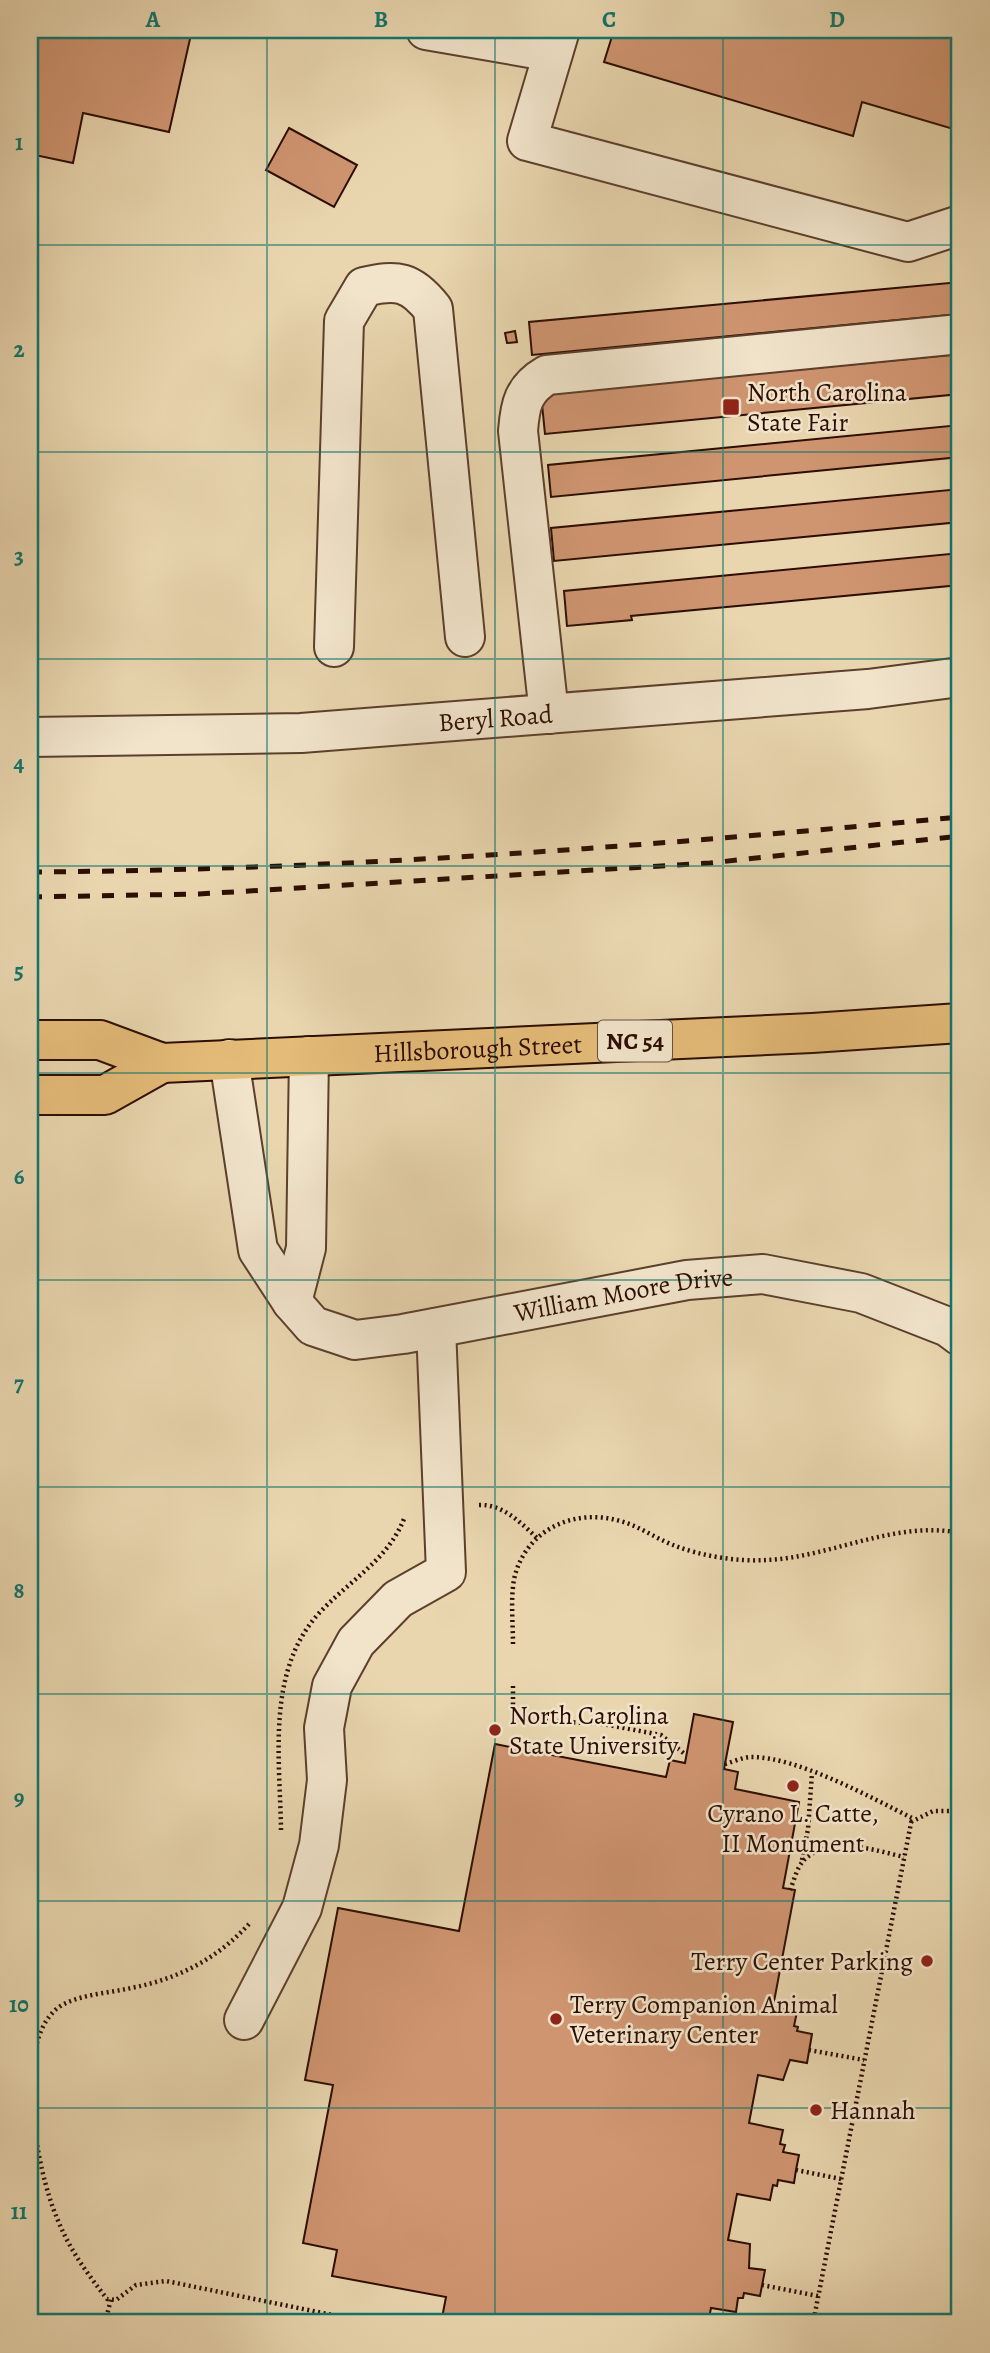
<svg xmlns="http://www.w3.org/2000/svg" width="990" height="2353" viewBox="0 0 990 2353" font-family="Alegreya,serif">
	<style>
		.building { fill: #cf9571; stroke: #2d0d01; stroke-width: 2 }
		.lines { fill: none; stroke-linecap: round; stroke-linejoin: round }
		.minor-casing { stroke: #5c3f2c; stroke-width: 42 }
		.major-casing { stroke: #2d0d01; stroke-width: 42 }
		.path { stroke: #2d0d01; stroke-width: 4.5; stroke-dasharray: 2 3.5; stroke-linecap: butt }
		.minor { stroke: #f1e4cb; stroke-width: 38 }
		.major { stroke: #e4bb78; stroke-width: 38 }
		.rail { stroke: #2d0d01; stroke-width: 5; stroke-dasharray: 12 12; stroke-linecap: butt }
		.grid { fill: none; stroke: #0f766e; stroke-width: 2; stroke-opacity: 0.55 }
		.poi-dot { fill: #8f2418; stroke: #f1e4cb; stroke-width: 2.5 }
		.labels { text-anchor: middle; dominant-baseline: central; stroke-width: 5; stroke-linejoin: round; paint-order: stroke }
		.shield { fill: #f1e4cb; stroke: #684e3e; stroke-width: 2 }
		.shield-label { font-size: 24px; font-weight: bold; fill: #2d0d01 }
		.poi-label { font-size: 26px; fill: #2d0d01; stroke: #f1e4cb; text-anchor: start }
		.street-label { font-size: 26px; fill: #2d0d01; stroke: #f1e4cb }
		.neatline { fill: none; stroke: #0f766e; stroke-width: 2.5 }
		.grid-label { font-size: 23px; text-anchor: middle; font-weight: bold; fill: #0f766e }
	</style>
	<rect width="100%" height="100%" fill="#e9d6af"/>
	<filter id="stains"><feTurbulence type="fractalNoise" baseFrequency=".00286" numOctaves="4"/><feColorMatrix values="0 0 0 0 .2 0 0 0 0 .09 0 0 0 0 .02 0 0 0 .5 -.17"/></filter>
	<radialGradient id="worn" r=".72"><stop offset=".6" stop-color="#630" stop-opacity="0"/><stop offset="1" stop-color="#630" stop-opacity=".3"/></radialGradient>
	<path class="building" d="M30 30H192L169 132 83 113 73 163 30 154Z
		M614 30H960V131L862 102 853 136 604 62Z
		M289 128 357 165 334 207 266 170Z
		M960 282V314L532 355 529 322Z
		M515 331 517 342 507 343 505 333Z
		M960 354V394L545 434 541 394Z
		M960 425V457L551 497 548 465Z
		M960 489V522L554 561 551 528Z
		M960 553V585L631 616 632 620 567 626 564 591Z
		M694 1714 733 1722 724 1769 738 1772 735 1789 799 1802 783 1888 795 1890 773 2007 797 2012 794 2026 798 2027 797 2031 812 2034 807 2063 790 2060 783 2080 758 2075 749 2123 783 2130 780 2144 785 2145 783 2152 799 2155 796 2170 794 2183 778 2180 777 2186 773 2185 770 2200 737 2194 728 2240 750 2244 749 2268 765 2270 760 2296 744 2293 743 2298H738L736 2312 711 2308 708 2323H441L446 2297 332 2276 337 2250 303 2243 333 2085 305 2080 338 1908 459 1931 495 1744 666 1777 670 1760 685 1763Z"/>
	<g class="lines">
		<defs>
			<g id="minor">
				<path d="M426 30 553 52"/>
				<path d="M560 30 527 141 908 242 960 225"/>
				<path d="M334 647 344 321 364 287C397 279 411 281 433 309L465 637"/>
				<path d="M549 714 518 431C520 405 523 389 547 375L960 334"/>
				<path id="s1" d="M30 737 301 733 868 689 960 677"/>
				<path id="s2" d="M229 1059 258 1250 292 1302 313 1326 355 1340 403 1334 687 1280 763 1274 861 1293 948 1327 960 1336"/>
				<path d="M292 1302 306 1248 309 1056"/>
				<path d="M244 2020 302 1908 319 1845 327 1780 324 1728 332 1686 356 1642 398 1599 446 1572 436 1328"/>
			</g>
			<g id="major">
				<path id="s3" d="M30 1040H100L162 1063 812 1033 960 1023"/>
				<path d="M30 1095H105L162 1063"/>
			</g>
		</defs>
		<use href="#minor" class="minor-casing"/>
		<use href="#major" class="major-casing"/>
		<path class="path" d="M479 1505C503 1504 521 1523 537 1538
			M513 1644C513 1622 510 1595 515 1575 528 1528 576 1508 620 1521 639 1526 655 1538 673 1545 701 1556 737 1562 767 1560 832 1557 895 1520 960 1533
			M513 1686V1719L603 1724 661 1735 686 1755
			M725 1764C733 1762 743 1757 751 1757 798 1757 870 1797 912 1818L813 2323
			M911 1822 933 1811H949
			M281 1830C280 1755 265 1665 325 1607 354 1578 391 1556 405 1516
			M802 1860 808 1829 812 1773
			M790 1890C794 1881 797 1867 804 1860 830 1835 874 1850 904 1857
			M249 1924C217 1959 178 1979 131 1988 109 1993 84 1994 64 2004 9 2033 37 2172 57 2218 69 2249 87 2273 107 2299L116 2300 136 2285 166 2281 372 2323
			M809 2050 864 2060
			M796 2170 841 2179
			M762 2285 818 2296
			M105 2323 111 2299"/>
		<use href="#minor" class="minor"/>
		<use href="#major" class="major"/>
		<path class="rail" d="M30 872C341 870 651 846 960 817
			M30 897 199 894 710 863 960 836"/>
	</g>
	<path class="grid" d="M267 30V2323M495 30V2323M723 30V2323M30 245H960M30 452H960M30 659H960M30 866H960M30 1073H960M30 1280H960M30 1487H960M30 1694H960M30 1901H960M30 2108H960"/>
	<g class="poi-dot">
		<rect x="722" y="398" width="18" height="18" rx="3.5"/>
		<circle cx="495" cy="1730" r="7"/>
		<circle cx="793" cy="1786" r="7"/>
		<circle cx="927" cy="1961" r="7"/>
		<circle cx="556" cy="2019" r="7"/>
		<circle cx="816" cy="2110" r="7"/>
	</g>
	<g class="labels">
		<rect class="shield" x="598" y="1020.5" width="74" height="41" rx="5"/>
		<g class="shield-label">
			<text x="635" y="1041">NC 54</text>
		</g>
		<g class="poi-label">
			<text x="747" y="392">North Carolina<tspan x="747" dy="30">State Fair</tspan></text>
			<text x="509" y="1715">North Carolina<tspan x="509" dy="30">State University</tspan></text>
			<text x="793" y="1813" text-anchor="middle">Cyrano L. Catte,<tspan x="793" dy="30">II Monument</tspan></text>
			<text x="913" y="1961" text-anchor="end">Terry Center Parking</text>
			<text x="570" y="2004">Terry Companion Animal<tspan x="570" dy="30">Veterinary Center</tspan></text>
			<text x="830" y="2110">Hannah</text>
		</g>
		<g class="street-label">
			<text stroke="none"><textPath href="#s1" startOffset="466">Beryl Road</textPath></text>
			<text stroke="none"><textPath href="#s3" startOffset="452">Hillsborough Street</textPath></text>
			<text stroke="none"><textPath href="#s2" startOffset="604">William Moore Drive</textPath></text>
		</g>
	</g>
	<rect width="990" height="2353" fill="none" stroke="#e9d6af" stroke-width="77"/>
	<rect x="38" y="38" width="913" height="2276" class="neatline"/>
	<g class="grid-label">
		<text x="153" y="27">A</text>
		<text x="381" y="27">B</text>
		<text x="609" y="27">C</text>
		<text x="837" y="27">D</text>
		<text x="19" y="150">1</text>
		<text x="19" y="357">2</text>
		<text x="19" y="564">3</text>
		<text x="19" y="771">4</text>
		<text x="19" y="978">5</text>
		<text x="19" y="1184">6</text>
		<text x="19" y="1391">7</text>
		<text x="19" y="1598">8</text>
		<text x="19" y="1805">9</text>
		<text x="19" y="2012">10</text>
		<text x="19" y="2219">11</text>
	</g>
	<rect width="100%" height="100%" filter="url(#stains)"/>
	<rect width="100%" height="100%" fill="url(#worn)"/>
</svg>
